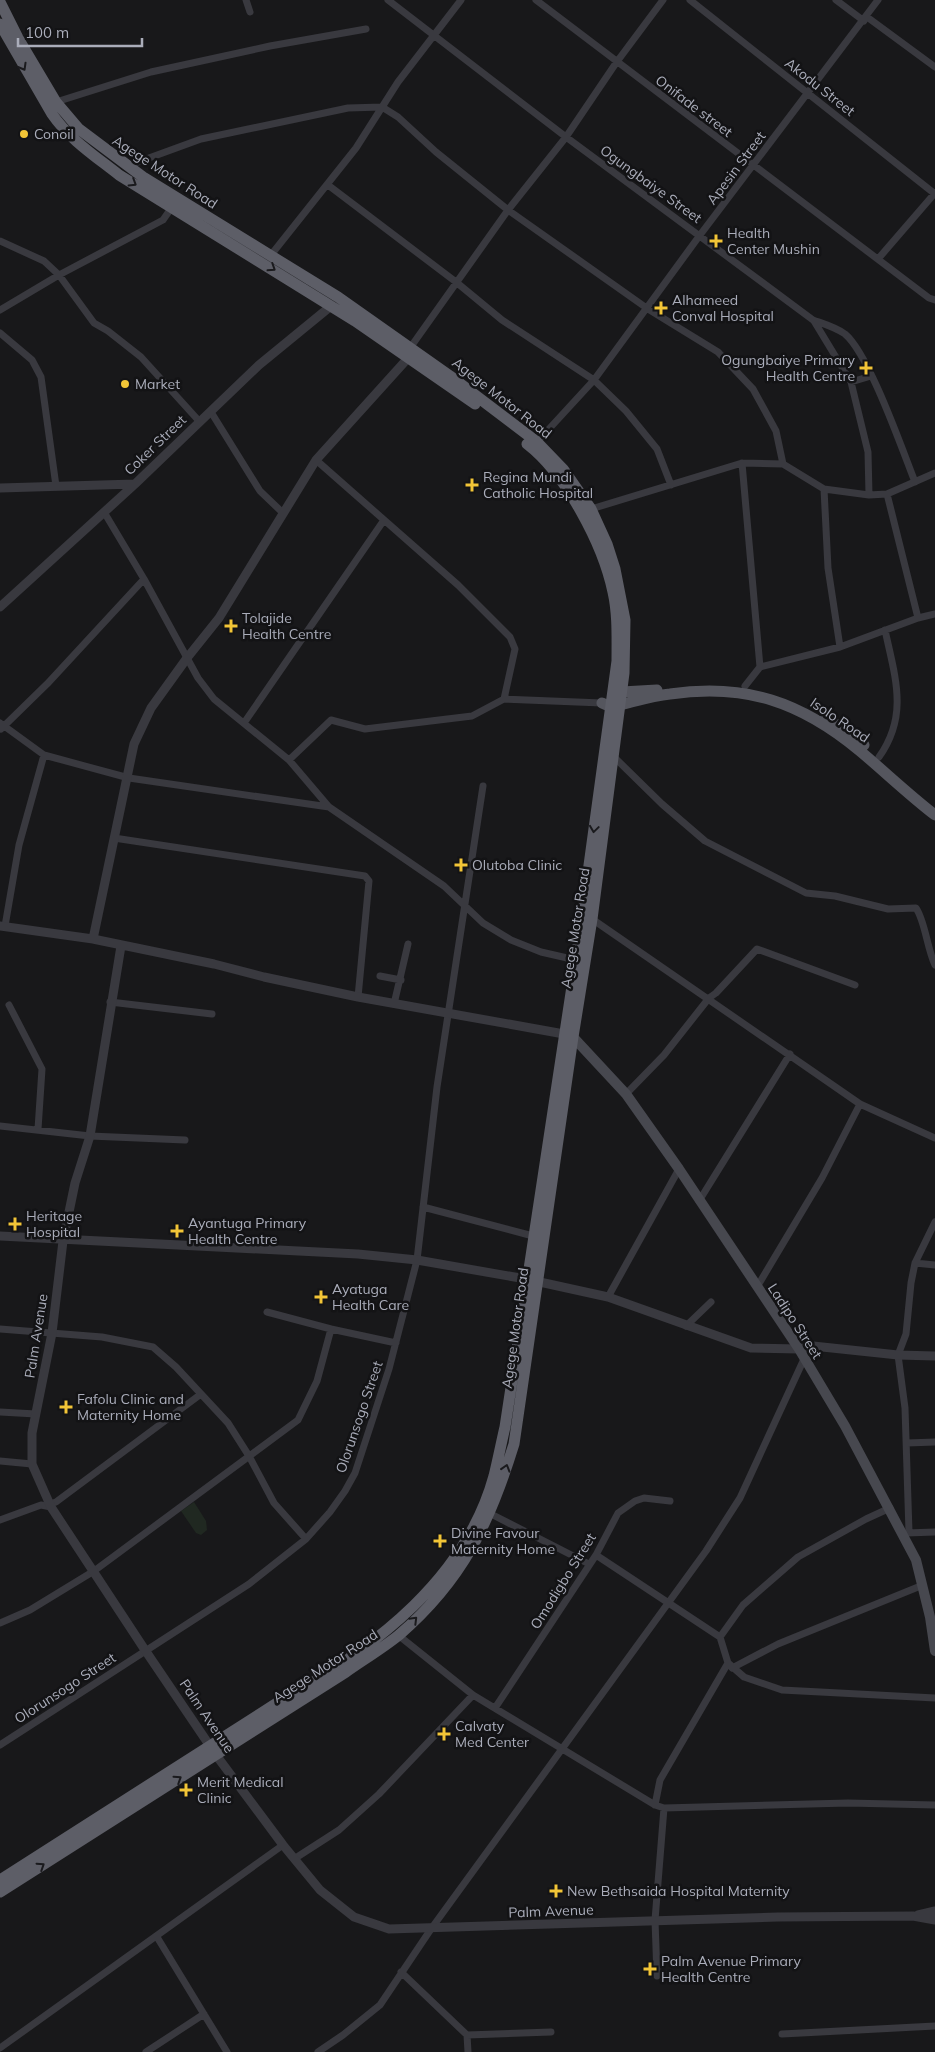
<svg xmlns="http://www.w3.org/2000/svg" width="935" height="2052" viewBox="0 0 935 2052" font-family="Mulish,sans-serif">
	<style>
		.green { fill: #202821 }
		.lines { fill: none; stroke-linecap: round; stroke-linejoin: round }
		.minor { stroke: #39393f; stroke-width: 7 }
		.tertiary { stroke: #39393f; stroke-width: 9 }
		.secondary { stroke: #47484f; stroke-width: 10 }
		.primary { stroke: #55565e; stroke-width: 11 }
		.trunk { stroke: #5d5e67; stroke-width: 11 }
		.oneway { stroke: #1a1a1d }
		.poi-dot { fill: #f2c537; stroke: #131315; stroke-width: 2 }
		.labels { text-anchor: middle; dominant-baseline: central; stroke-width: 5; stroke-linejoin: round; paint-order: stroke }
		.street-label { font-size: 14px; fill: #aaadba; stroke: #131315 }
		.poi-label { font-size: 14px; fill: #aaadba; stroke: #131315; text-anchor: start }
	</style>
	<rect width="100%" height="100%" fill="#18181a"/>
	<path class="green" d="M194 1502 206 1521 207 1530 201 1535 196 1533 181 1511Z"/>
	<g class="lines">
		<path class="minor" d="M246 0 250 12
			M388 0 566 137 813 320C824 324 835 327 845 334 869 354 902 449 915 482
			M536 0 929 298 935 300
			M690 0 935 194
			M836 0 864 21
			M867 17 935 67
			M56 102 151 72 270 46 366 29
			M127 166 201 139 348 108 382 107 398 117 436 152 508 210 648 309 718 352 753 389 764 409 776 431 783 464
			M328 185 456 282 502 320 594 380 626 411 657 449 671 485
			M0 241 44 261 59 275 94 323 108 331 141 357 199 421
			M271 255 356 148 398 82 461 0
			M878 259 935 193
			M0 310 59 275 163 220 172 207
			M814 321 851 382 868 452 869 495
			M0 333 32 360 41 377 56 486
			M410 348 508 210 566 137 616 63 663 0
			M851 382 871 376
			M211 412 260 491 283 513
			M537 442 594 380 700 235 878 0
			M316 460 458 585 510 637 515 649 504 699
			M742 463 760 667
			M824 489 828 568 840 647
			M887 494 918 618
			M591 509 742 463 783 464 824 489 869 495 887 494 935 473
			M104 512 144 579 198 678 214 699 289 760 329 807 444 886 483 923 511 940 541 952 576 960
			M745 686 760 667 840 647 918 618 935 614
			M0 723 44 755 129 778 329 807
			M244 723 384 520
			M1 729 47 684 144 579
			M613 756 662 804 705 841 806 893 835 896 888 909 916 908C925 921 927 948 935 965
			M879 757C909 715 895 677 885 630
			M289 760 331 720 365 729 472 716 504 699 602 703
			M114 838 365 876 369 881 358 997
			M592 919 860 1104 935 1138
			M5 926 19 845 44 755
			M380 976 401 980
			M110 1002 212 1014
			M394 1004 408 944
			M9 1005 42 1069 38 1129
			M626 1094 664 1055 709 998 716 993 757 949 855 985
			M0 1126 90 1136 185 1140
			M699 1201 790 1054
			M423 1207 533 1236
			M915 1263 935 1265
			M757 1287 822 1178 860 1104
			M608 1297 679 1169
			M267 1312 331 1329 396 1343
			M686 1326 711 1302
			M0 1329 102 1337 153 1347 176 1367 228 1423 249 1456 274 1503 306 1539
			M0 1412 36 1414
			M907 1443 935 1442
			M0 1461 32 1464
			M50 1504 56 1502 201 1394
			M489 1513 589 1564
			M0 1520 41 1505 51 1507
			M909 1532 905 1408 898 1355 906 1334 911 1283 915 1263 935 1222
			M906 1533 935 1532
			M596 1555 720 1637 728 1663 744 1677 782 1690 935 1698
			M0 1623 30 1610 94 1571 298 1420 317 1381 331 1329
			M398 1635 473 1695 655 1805 664 1808 848 1803 935 1805
			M720 1637 743 1605 798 1557 866 1519 890 1508
			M732 1668 778 1644 923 1585
			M495 1708 596 1555 618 1513 635 1501 644 1498 670 1501
			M0 1745 249 1584 306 1539 330 1512 345 1491 355 1473 389 1369 417 1260 437 1087 483 786
			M655 1805 660 1780 728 1663
			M294 1859 339 1830 379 1794 473 1695
			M157 1937 227 2052
			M401 1972 467 2035 468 2052
			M657 1976 655 1920 664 1808
			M782 2034 935 2026
			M467 2035 551 2032
			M0 2048 283 1845
			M146 2052 204 2014
			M318 2052 343 2035 380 2005 431 1929 706 1551 740 1498 804 1359"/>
		<path class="tertiary" d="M0 488 135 484
			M0 607 135 484 259 365 331 306
			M0 926 93 939 214 964 264 977 358 997 564 1034
			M93 939 134 744 151 708 187 658 219 618 316 460 409 357
			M121 946 90 1136 75 1183 63 1241 52 1333 32 1433V1464L51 1507 145 1650 216 1755 283 1845 320 1890 354 1917 389 1929 778 1917 913 1916 935 1920
			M0 1236 358 1254 417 1260 526 1279 608 1297 751 1348 799 1349 813 1346 898 1355 935 1356
			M918 1915 935 1911"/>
		<path class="secondary" d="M567 1035 573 1037 626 1094 679 1169 799 1349 845 1426 916 1560 930 1617 935 1651"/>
		<path class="primary" d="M614 696 622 692 657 690
			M602 703 611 707C630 703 650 696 670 694 746 683 801 702 860 751 885 772 909 795 935 815
			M826 717 864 745"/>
		<path class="trunk" d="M0 2 18 38 56 102 79 129 143 177 338 297 450 376 537 442 563 469 591 509 607 544 615 569 625 620 624 673 592 919 573 1037 514 1444C490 1522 463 1580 399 1635 383 1648 363 1660 346 1672L0 1892
			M0 24 52 114C69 139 95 156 119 175L355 321 475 404
			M0 1880 288 1696C376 1647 466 1578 494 1476 498 1460 501 1444 505 1427L576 960 617 661C617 638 618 614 613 592 603 544 566 474 527 444"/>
	</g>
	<defs><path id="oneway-chevron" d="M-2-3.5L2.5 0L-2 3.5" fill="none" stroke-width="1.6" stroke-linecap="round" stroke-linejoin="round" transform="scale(1.25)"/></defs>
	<g class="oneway">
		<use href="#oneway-chevron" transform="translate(23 67) rotate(60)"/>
		<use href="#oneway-chevron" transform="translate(133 183) rotate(32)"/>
		<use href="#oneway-chevron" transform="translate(272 268) rotate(33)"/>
		<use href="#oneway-chevron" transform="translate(594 829) rotate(98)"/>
		<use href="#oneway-chevron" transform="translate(506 1468) rotate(-73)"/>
		<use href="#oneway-chevron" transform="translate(414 1620) rotate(-45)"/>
		<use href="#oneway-chevron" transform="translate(178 1779) rotate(-33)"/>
		<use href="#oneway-chevron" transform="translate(41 1866) rotate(-33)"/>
	</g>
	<g class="poi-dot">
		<circle cx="24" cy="134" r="5"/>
		<path d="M713.5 233.5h5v5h5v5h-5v5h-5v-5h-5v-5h5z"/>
		<path d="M658.5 300.5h5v5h5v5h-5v5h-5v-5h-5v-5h5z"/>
		<path d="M863.5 360.5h5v5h5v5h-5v5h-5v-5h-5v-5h5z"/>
		<circle cx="125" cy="384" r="5"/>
		<path d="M469.5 477.5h5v5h5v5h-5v5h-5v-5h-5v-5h5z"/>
		<path d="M228.5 618.5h5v5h5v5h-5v5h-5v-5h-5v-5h5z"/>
		<path d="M458.5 857.5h5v5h5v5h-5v5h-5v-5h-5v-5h5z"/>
		<path d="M12.5 1216.5h5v5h5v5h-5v5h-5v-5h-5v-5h5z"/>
		<path d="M174.5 1223.5h5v5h5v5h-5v5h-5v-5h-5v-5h5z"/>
		<path d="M318.5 1289.5h5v5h5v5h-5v5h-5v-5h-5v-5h5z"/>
		<path d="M63.5 1399.5h5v5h5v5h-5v5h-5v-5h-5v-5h5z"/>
		<path d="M437.5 1533.5h5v5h5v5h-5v5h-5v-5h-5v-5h5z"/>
		<path d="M441.5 1726.5h5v5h5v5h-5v5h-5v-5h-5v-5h5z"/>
		<path d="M183.5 1782.5h5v5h5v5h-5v5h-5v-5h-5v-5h5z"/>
		<path d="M553.5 1883.5h5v5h5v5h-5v5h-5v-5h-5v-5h5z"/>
		<path d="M647.5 1961.5h5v5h5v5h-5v5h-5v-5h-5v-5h5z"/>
	</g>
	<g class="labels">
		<g class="street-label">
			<text transform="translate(820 87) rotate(38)">Akodu Street</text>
			<text transform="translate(694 106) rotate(37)">Onifade street</text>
			<text transform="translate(736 168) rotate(-53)">Apesin Street</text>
			<text transform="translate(165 172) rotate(33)">Agege Motor Road</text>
			<text transform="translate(651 184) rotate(36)">Ogungbaiye Street</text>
			<text transform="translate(502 398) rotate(38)">Agege Motor Road</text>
			<text transform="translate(155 445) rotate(-44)">Coker Street</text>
			<text transform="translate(840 720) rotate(34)">Isolo Road</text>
			<text transform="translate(575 928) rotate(-81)">Agege Motor Road</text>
			<text transform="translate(795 1321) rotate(57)">Ladipo Street</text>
			<text transform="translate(515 1328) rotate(-82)">Agege Motor Road</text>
			<text transform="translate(36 1336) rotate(-81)">Palm Avenue</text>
			<text transform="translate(359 1417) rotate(-71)">Olorunsogo Street</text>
			<text transform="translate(563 1581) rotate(-58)">Omodigbo Street</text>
			<text transform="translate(325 1666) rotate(-33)">Agege Motor Road</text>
			<text transform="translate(65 1688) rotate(-33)">Olorunsogo Street</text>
			<text transform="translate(207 1716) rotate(56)">Palm Avenue</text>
			<text transform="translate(551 1911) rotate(-2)">Palm Avenue</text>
		</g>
		<g class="poi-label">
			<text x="34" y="134">Conoil</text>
			<text x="727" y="233">Health<tspan x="727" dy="16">Center Mushin</tspan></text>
			<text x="672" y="300">Alhameed<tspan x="672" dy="16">Conval Hospital</tspan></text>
			<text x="855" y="360" text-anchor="end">Ogungbaiye Primary<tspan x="855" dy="16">Health Centre</tspan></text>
			<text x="135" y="384">Market</text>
			<text x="483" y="477">Regina Mundi<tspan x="483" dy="16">Catholic Hospital</tspan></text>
			<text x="242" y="618">Tolajide<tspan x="242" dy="16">Health Centre</tspan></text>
			<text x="472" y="865">Olutoba Clinic</text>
			<text x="26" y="1216">Heritage<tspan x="26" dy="16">Hospital</tspan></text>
			<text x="188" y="1223">Ayantuga Primary<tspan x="188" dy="16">Health Centre</tspan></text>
			<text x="332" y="1289">Ayatuga<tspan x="332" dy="16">Health Care</tspan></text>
			<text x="77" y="1399">Fafolu Clinic and<tspan x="77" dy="16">Maternity Home</tspan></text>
			<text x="451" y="1533">Divine Favour<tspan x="451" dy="16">Maternity Home</tspan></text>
			<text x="455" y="1726">Calvaty<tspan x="455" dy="16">Med Center</tspan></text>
			<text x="197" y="1782">Merit Medical<tspan x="197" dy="16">Clinic</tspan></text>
			<text x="567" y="1891">New Bethsaida Hospital Maternity</text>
			<text x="661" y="1961">Palm Avenue Primary<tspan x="661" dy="16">Health Centre</tspan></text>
		</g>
	</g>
	<path d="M18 38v8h124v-8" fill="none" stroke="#aaadba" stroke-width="2.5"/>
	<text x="25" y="38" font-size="15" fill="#aaadba" stroke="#131315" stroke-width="4" paint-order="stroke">100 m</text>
</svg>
